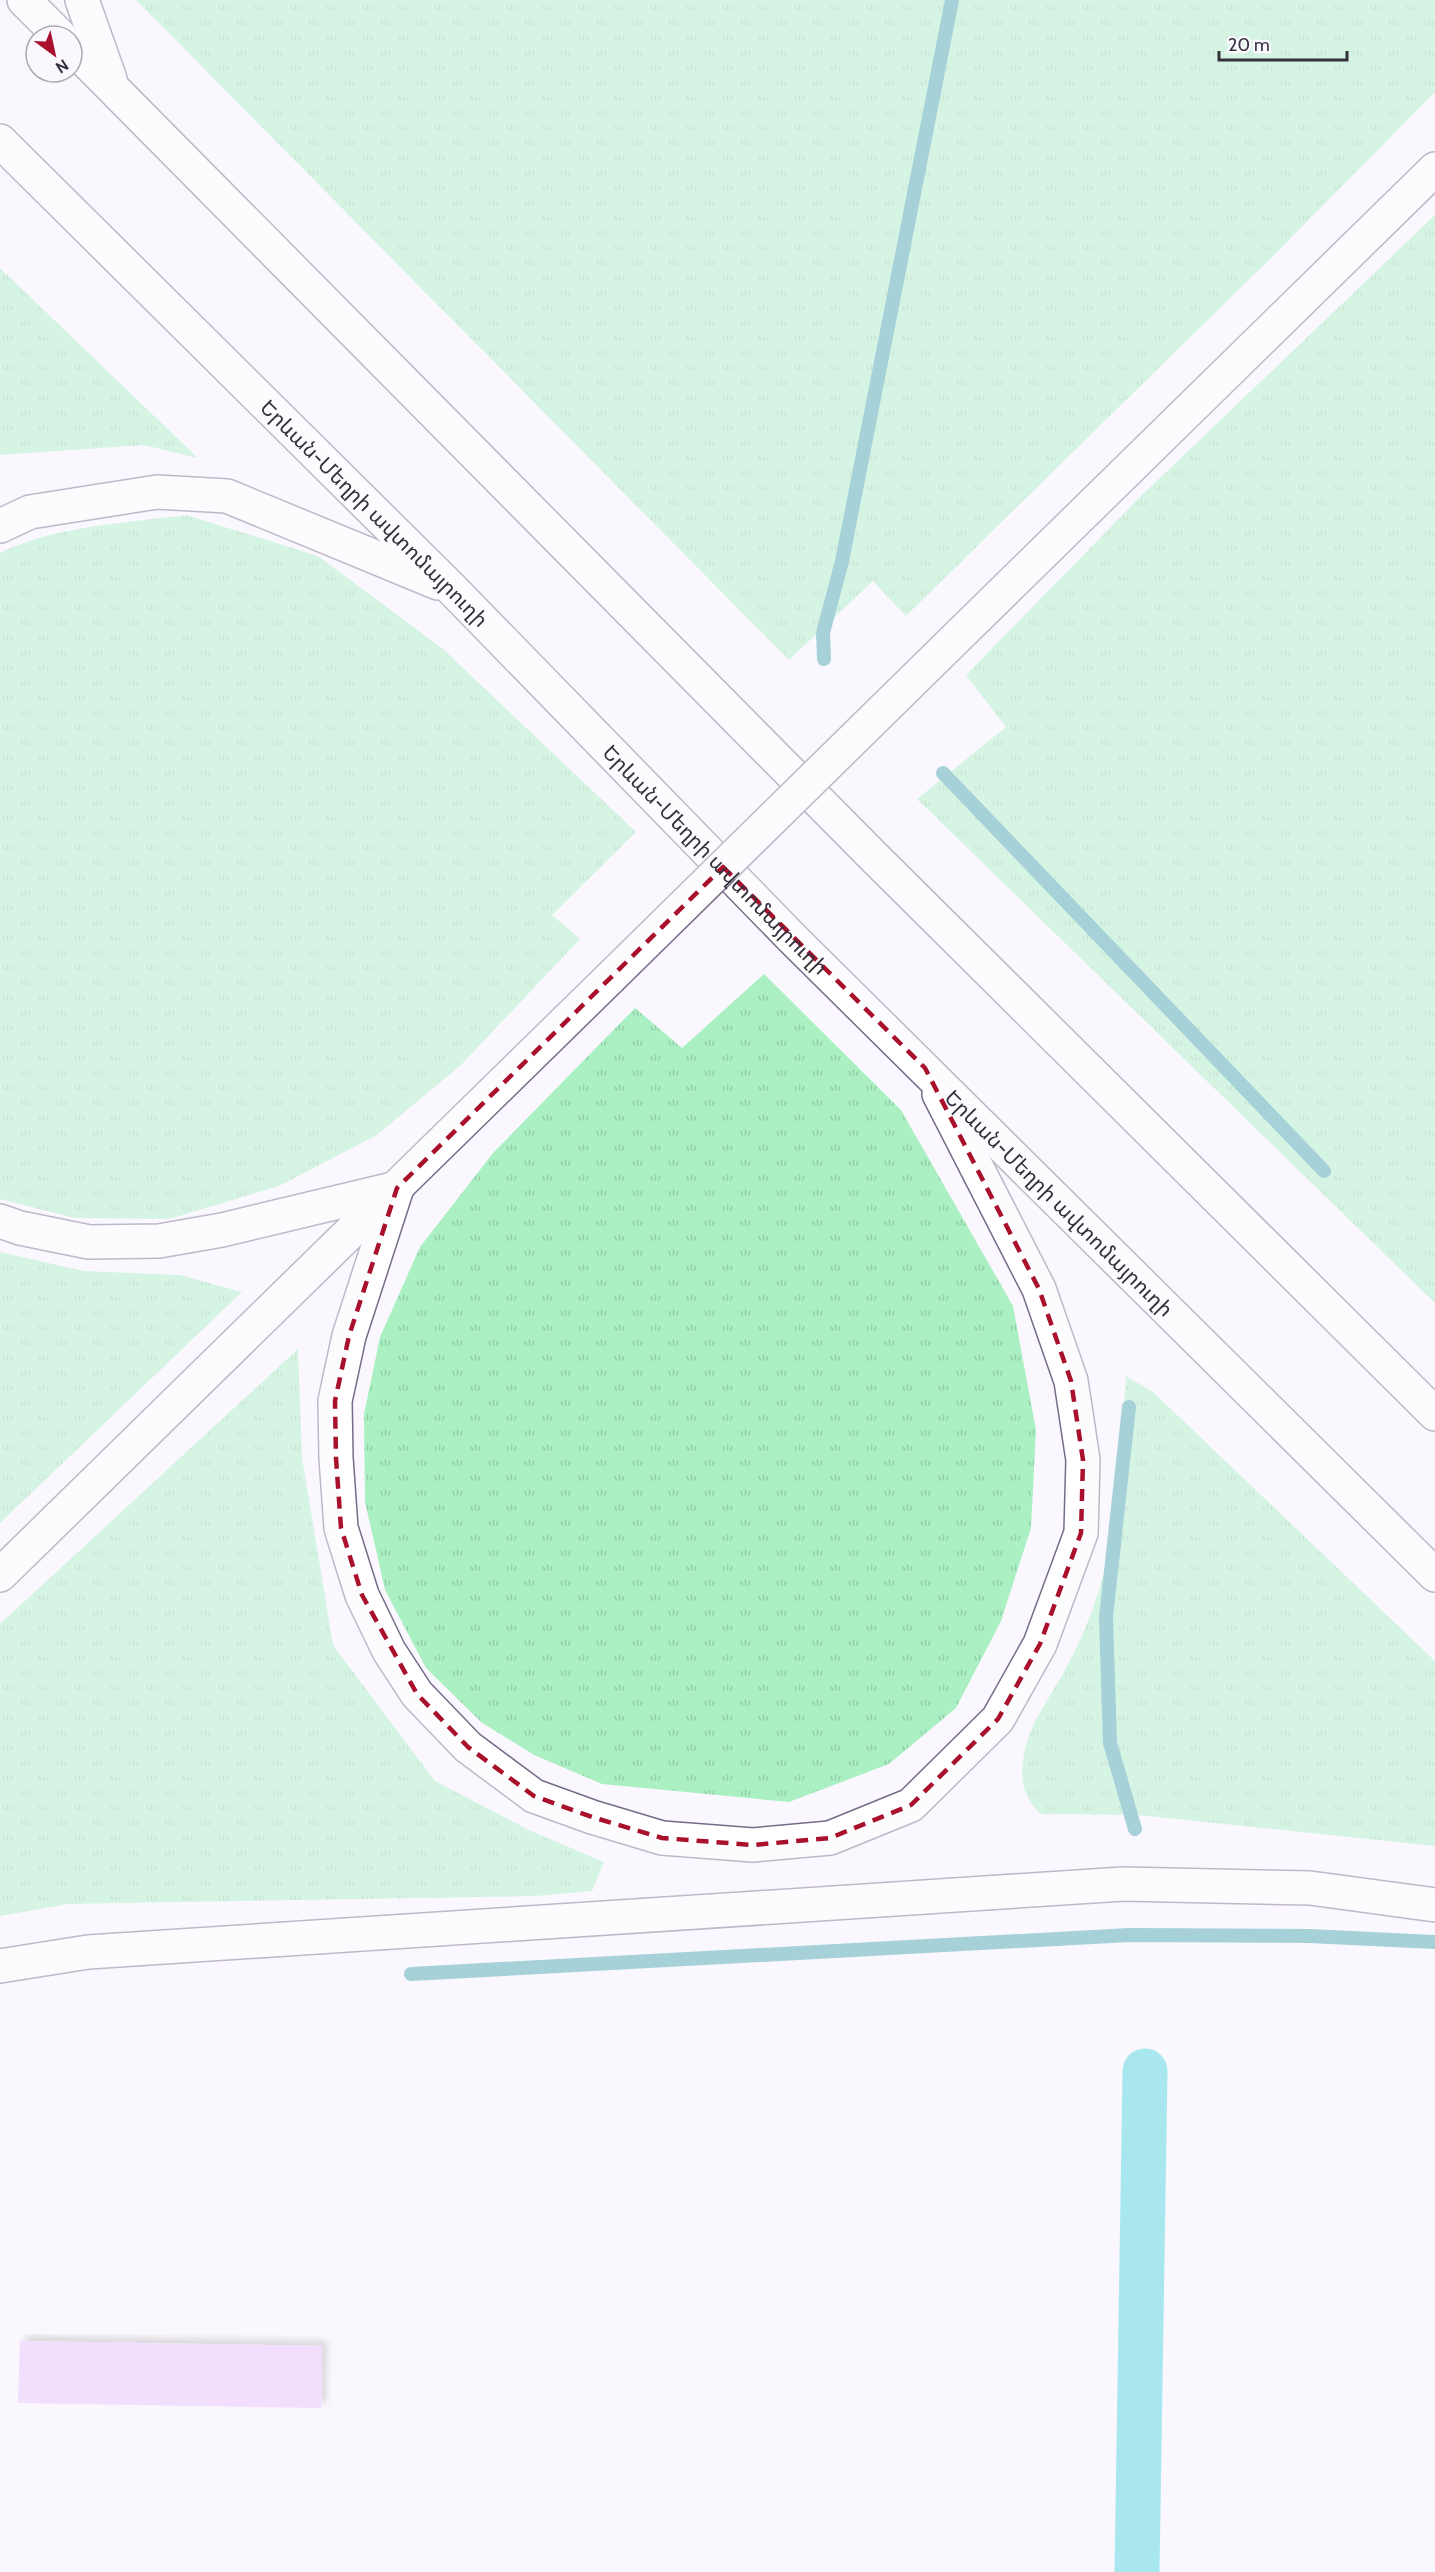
<svg xmlns="http://www.w3.org/2000/svg" width="1435" height="2572" viewBox="0 0 1435 2572" font-family="Cabin,'Noto Sans Armenian',sans-serif">
	<style>
		.grass { fill: url(#grass-tufts) }
		.lines { fill: none; stroke-linecap: round; stroke-linejoin: round }
		.stream { stroke: #42a2ac; stroke-width: 14 }
		.canal { stroke: #48d3db; stroke-width: 45 }
		.building { fill: #e9bffc; filter: url(#shadow) }
		.primary-casing { stroke: #766b88; stroke-width: 36 }
		.highway-casing { stroke: #766b88; stroke-width: 36 }
		.primary { stroke: #fff; stroke-width: 33 }
		.highway { stroke: #fff; stroke-width: 33 }
		.primary-bridge-casing { stroke: #766b88; stroke-width: 36; stroke-linecap: butt }
		.primary-bridge { stroke: #fff; stroke-width: 33 }
		.marked { fill: none; stroke: #a8102b; stroke-width: 4.5; stroke-dasharray: 12 8; stroke-linejoin: round }
		.labels { text-anchor: middle; dominant-baseline: central; stroke-width: 4.5; stroke-linejoin: round; paint-order: stroke }
		.street-label { font-size: 21px; fill: #35313d; stroke: #faf8fe }
	</style>
	<defs>
		<pattern id="grass-tufts" width="24" height="20" patternUnits="userSpaceOnUse" patternTransform="scale(1.5)"><rect width="24" height="20" fill="#aaf0c3"/><path d="M3 7l-1-3M5 7V3M7 7l1-3M15 17l-1-3M17 17v-4M19 17l1-3" fill="none" stroke="#93cea8"/></pattern>
		<filter id="shadow"><feDropShadow dx="5.5" dy="-5.5" stdDeviation="3" flood-color="#0004"/></filter>
	</defs>
	<rect width="100%" height="100%" fill="#faf8fe"/>
	<path class="grass" d="M136 0H1435V92L1278 251 906 616 873 581 789 660Z
		M1435 215V1303L917 799 1006 727 966 675 1142 495Z
		M0 268 198 458 144 445 0 455Z
		M186 515 318 556 443 649 636 832 552 915 580 939 461 1065 377 1135 279 1186 169 1219 74 1218 0 1199V553C54 526 126 523 186 515Z
		M764 974 901 1110 1013 1306 1036 1430 1031 1528 1001 1621 956 1708 889 1764 789 1802 602 1784 534 1755 481 1722 426 1668 385 1590 365 1502 364 1414 380 1337 420 1247 493 1153 635 1008 682 1048Z
		M0 1252 84 1271 180 1275 242 1292 0 1523Z
		M298 1349 302 1458 333 1645 435 1781 531 1831 604 1862 592 1891 536 1896 68 1904 0 1916V1624Z
		M1126 1376 1153 1392 1435 1661V1846L1138 1815 1041 1814C1025 1800 1020 1782 1023 1761 1027 1724 1051 1698 1067 1666 1077 1648 1086 1627 1093 1608 1118 1542 1121 1447 1126 1376Z"/>
	<g class="lines">
		<path class="stream" d="M824 659 823 633 842 561 952 0
			M943 773 1324 1171
			M1129 1407 1106 1617 1110 1743 1135 1829
			M411 1974 1130 1935 1309 1936 1435 1942"/>
		<path class="canal" d="M1137 2572 1145 2071"/>
	</g>
	<path class="building" d="M20 2341 322 2346 321 2408 18 2403Z"/>
	<g class="lines">
		<defs>
			<path id="primary" d="M947 647 1435 169
				M0 1575 610 978"/>
			<g id="highway">
				<path d="M24 0 60 36"/>
				<path d="M82 0 110 79"/>
				<path d="M72 47 872 855 1435 1414"/>
				<path id="s1" d="M0 141 452 589 792 938 1435 1575"/>
				<path d="M0 526 30 512 157 492 227 496 438 583"/>
				<path d="M397 1188 349 1336 335 1401 336 1458 341 1528 362 1595 389 1651 417 1694 468 1747 534 1796 592 1817 662 1838 753 1845 830 1838 911 1805 998 1719 1040 1644 1081 1533 1083 1460 1071 1381 1039 1289 939 1094"/>
				<path d="M0 1221 20 1228 89 1242 159 1241 222 1230 397 1188"/>
				<path d="M0 1966 88 1952 1123 1884 1310 1888 1435 1905"/>
			</g>
		</defs>
		<use href="#primary" class="primary-casing"/>
		<use href="#highway" class="highway-casing"/>
		<use href="#primary" class="primary"/>
		<use href="#highway" class="highway"/>
		<defs>
			<path id="primary-bridge" d="M610 978 947 647"/>
		</defs>
		<use href="#primary-bridge" class="primary-bridge-casing"/>
		<use href="#primary-bridge" class="primary-bridge"/>
	</g>
	<path d="M0 0H1435V2572H0ZM723 867 925 1068 1039 1289 1071 1381 1083 1460 1081 1533 1040 1644 998 1719 911 1805 830 1838 753 1845 662 1838 592 1817 534 1796 468 1747 417 1694 362 1595 341 1528 336 1458 335 1401 349 1336 397 1188Z" fill="#faf8fe" fill-opacity=".55" fill-rule="evenodd"/>
	<path class="marked" d="M723 867 925 1068 1039 1289 1071 1381 1083 1460 1081 1533 1040 1644 998 1719 911 1805 830 1838 753 1845 662 1838 592 1817 534 1796 468 1747 417 1694 362 1595 341 1528 336 1458 335 1401 349 1336 397 1188Z"/>
	<g class="labels">
		<g class="street-label">
			<text stroke="none"><textPath href="#s1" startOffset="528">Երևան-Մեղրի ավտոմայրուղի</textPath></text>
			<text stroke="none"><textPath href="#s1" startOffset="1014">Երևան-Մեղրի ավտոմայրուղի</textPath></text>
			<text stroke="none"><textPath href="#s1" startOffset="1500">Երևան-Մեղրի ավտոմայրուղի</textPath></text>
		</g>
	</g>
	<g transform="translate(54 54) rotate(147)"><circle r="28" fill="#faf8fe" stroke="#aba8b1" stroke-width="1.5"/>
	<path d="M0-4.5L10 22L0 15L-10 22Z" fill="#a8102b"/>
	<text y="-9" font-size="16" font-weight="bold" text-anchor="middle" fill="#35313d">N</text>
	</g>
	<path d="M1219 51v9h128v-9" fill="none" stroke="#35313d" stroke-width="3"/>
	<text x="1228" y="51" font-size="18" fill="#35313d" stroke="#faf8fe" stroke-width="4.5" paint-order="stroke">20 m</text>
</svg>
